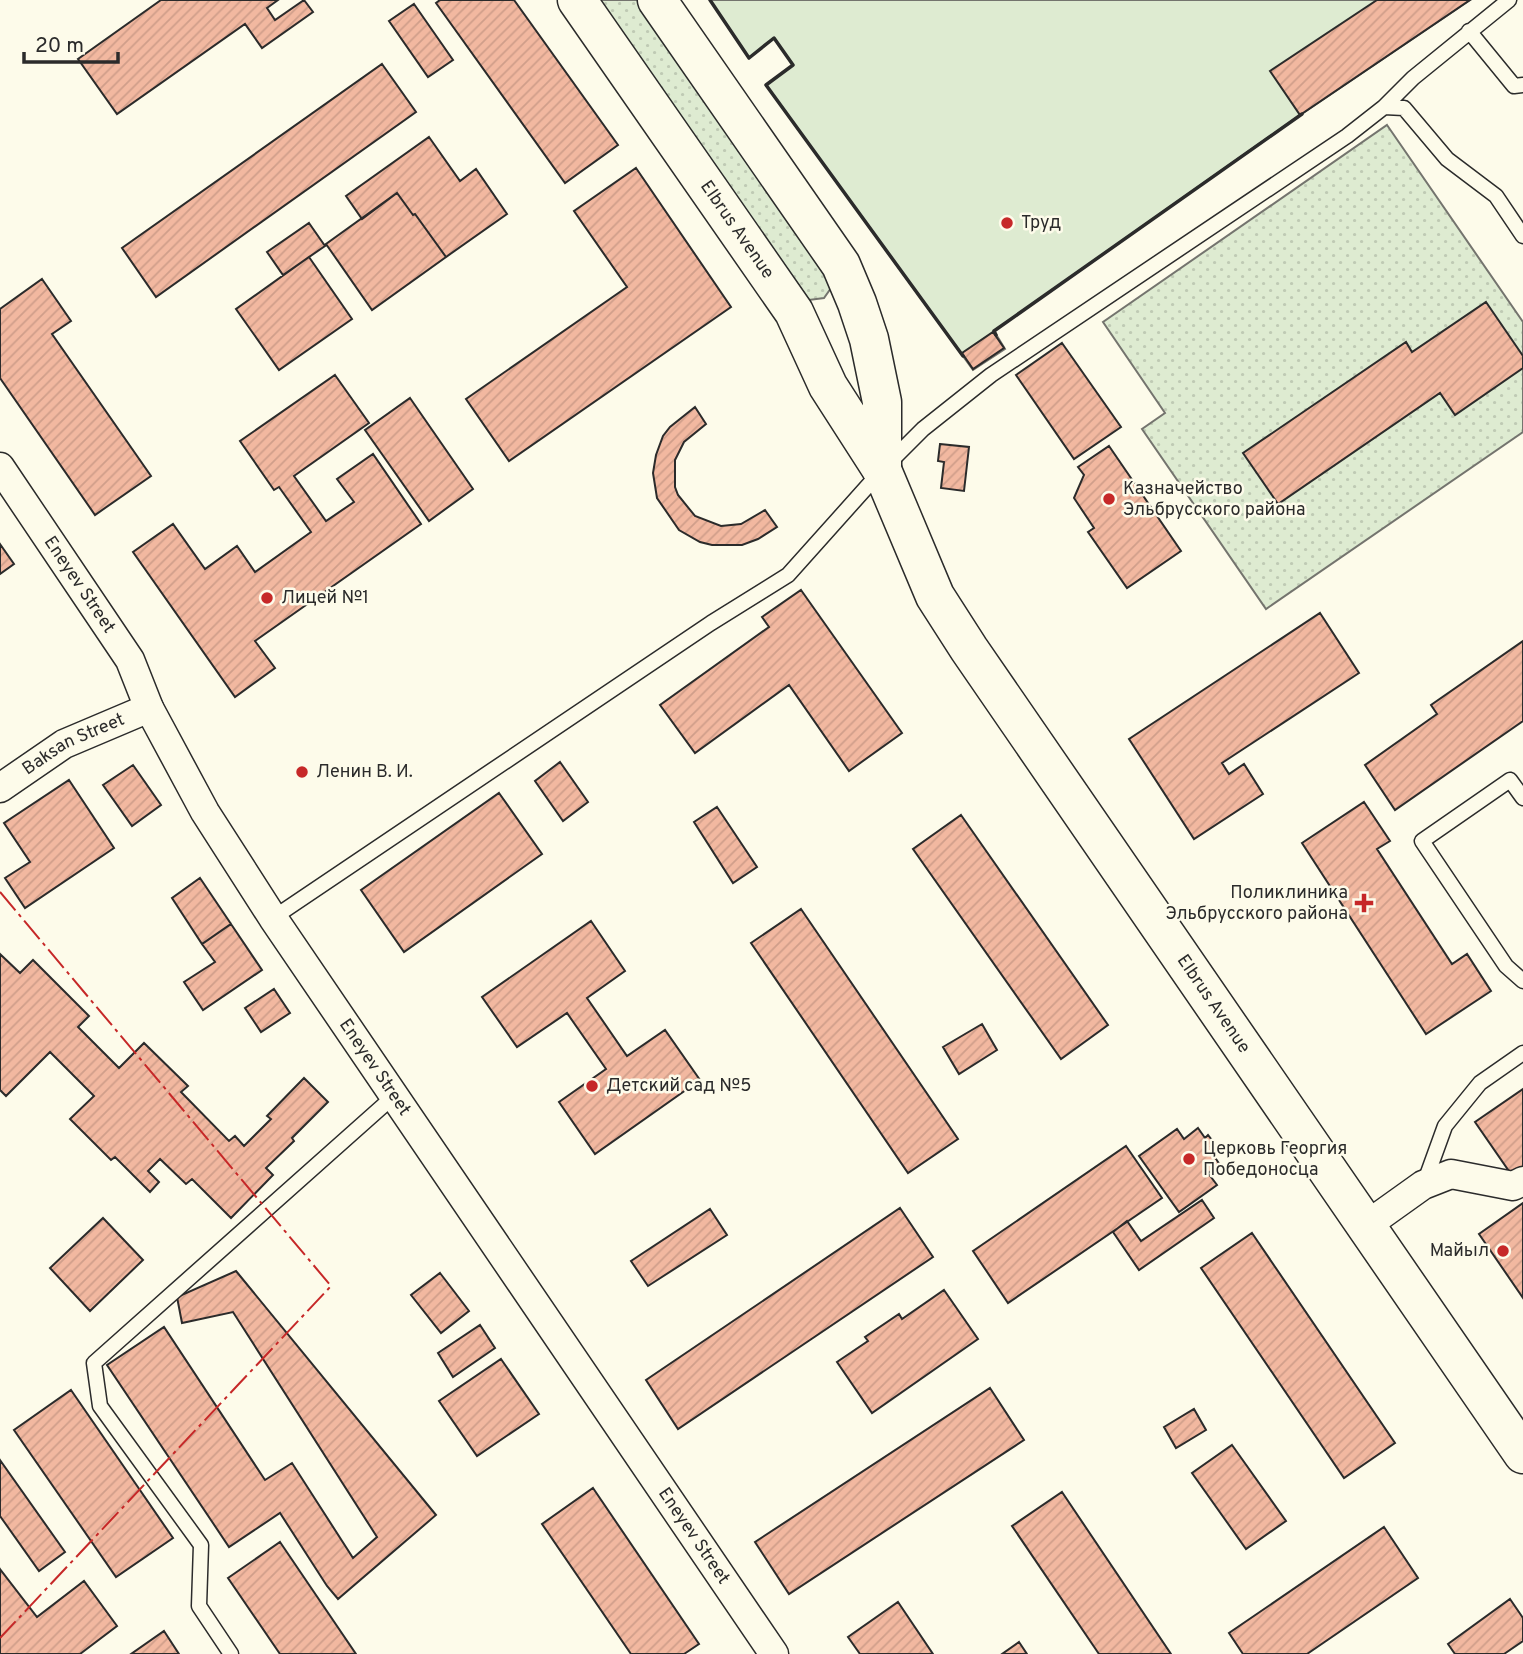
<svg xmlns="http://www.w3.org/2000/svg" width="1523" height="1654" viewBox="0 0 1523 1654" font-family="Overpass,sans-serif">
	<style>
		.grass { fill: url(#grass-dots); stroke: #74746e; stroke-width: 2 }
		.pitch { fill: #deebd1; stroke: #74746e; stroke-width: 2 }
		.building { fill: url(#building-hatch); stroke: #2b2b2b; stroke-width: 2 }
		.lines { fill: none; stroke-linecap: round; stroke-linejoin: round }
		.lane-casing { stroke: #2b2b2b; stroke-width: 17 }
		.street-casing { stroke: #2b2b2b; stroke-width: 31 }
		.primary-casing { stroke: #2b2b2b; stroke-width: 41 }
		.lane { stroke: #fdfbea; stroke-width: 14 }
		.street { stroke: #fdfbea; stroke-width: 28 }
		.primary { stroke: #fdfbea; stroke-width: 38 }
		.wall { stroke: #2b2b2b; stroke-width: 3.5 }
		.power { stroke: #c62828; stroke-width: 2; stroke-dasharray: 24 5 3.5 5; stroke-linecap: butt }
		.poi-dot { fill: #c62828; stroke: #fdfbea; stroke-width: 2.5 }
		.labels { text-anchor: middle; dominant-baseline: central; stroke-width: 5; stroke-linejoin: round; paint-order: stroke }
		.poi-label { font-size: 18px; fill: #2b2b2b; stroke: #fdfbea; text-anchor: start }
		.street-label { font-size: 18px; fill: #2b2b2b; stroke: #fdfbea }
	</style>
	<defs>
		<pattern id="grass-dots" width="8" height="8" patternUnits="userSpaceOnUse" patternTransform="scale(1.75)"><rect width="8" height="8" fill="#deebd1"/><path d="M2 2h.1M6 6h.1" fill="none" stroke="#bfcab4" stroke-width="1.8" stroke-linecap="round"/></pattern>
		<pattern id="building-hatch" width="6" height="6" patternUnits="userSpaceOnUse" patternTransform="scale(1.75)"><rect width="6" height="6" fill="#f2b8a0"/><path d="M-1 1l2-2M0 6l6-6M5 7l2-2" fill="none" stroke="#d09e8a"/></pattern>
	</defs>
	<rect width="100%" height="100%" fill="#fdfbea"/>
	<path class="grass" d="M596 0H637L830 277 831 288 824 298 809 300Z
		M1387 125 1523 322V432L1266 609 1142 429 1165 413 1103 322Z"/>
	<path class="pitch" d="M710 0H1470L1300 115 994 331 1005 349 973 370 766 85 793 65 774 38 749 58Z"/>
	<path class="building" d="M161 0H278L267 8 275 20 304 0 313 12 262 48 245 24 117 114 78 59Z
		M440 0H514L618 145 565 183 436 3Z
		M1377 0H1470L1300 115 1270 71Z
		M414 4 453 60 428 77 389 21Z
		M382 64 416 112 156 297 122 248Z
		M429 137 460 181 476 169 507 214 446 257 415 214 413 215 397 193 362 219 346 196Z
		M636 168 731 307 509 461 466 399 627 287 574 211Z
		M397 193 413 215 415 214 446 257 372 310 326 244Z
		M309 223 325 246 283 275 267 252Z
		M309 257 352 319 279 370 236 309Z
		M42 279 71 321 52 334 151 476 95 515 0 378V309Z
		M1486 302 1523 356V368L1455 415 1440 393 1278 504 1243 453 1406 342 1412 352Z
		M993 332 1004 348 973 369 962 353Z
		M1062 343 1121 427 1074 459 1016 375Z
		M335 375 369 423 294 476 326 521 354 502 337 479 373 454 421 524 255 641 275 668 235 697 133 552 173 524 205 569 237 546 255 572 311 532 279 487 274 490 240 441Z
		M410 398 473 489 429 521 365 430Z
		M695 407 706 424 684 442 675 460V487L678 495 695 516 721 526 741 524 765 510 777 527 758 539 742 545H712L700 542 679 530 657 498 653 473 656 455 663 436 670 427Z
		M940 444 969 447 964 491 941 488 944 462 938 461Z
		M1109 446 1181 551 1127 588 1088 532 1094 528 1074 498 1084 475 1078 467Z
		M0 544 14 564 0 574Z
		M801 590 902 733 849 771 789 685 695 753 660 705 769 627 762 617Z
		M1320 613 1359 673 1222 763 1229 774 1244 764 1263 794 1194 839 1129 739Z
		M1523 641V721L1395 810 1365 765 1437 714 1431 705Z
		M560 762 588 802 563 821 535 781Z
		M133 765 161 805 132 826 103 785Z
		M69 780 114 848 25 908 5 878 30 862 4 823Z
		M499 793 542 854 404 952 361 890Z
		M1364 802 1390 841 1377 849 1452 964 1467 954 1491 991 1426 1034 1302 843Z
		M717 807 757 867 733 883 694 822Z
		M961 815 1108 1025 1061 1059 913 849Z
		M200 878 231 924 202 944 172 898Z
		M801 909 958 1139 908 1173 751 943Z
		M591 921 625 971 587 998 627 1056 665 1030 700 1080 595 1154 559 1102 606 1069 567 1013 517 1047 482 997Z
		M231 924 262 970 203 1010 184 982 215 962 202 944Z
		M0 954 20 973 33 960 89 1016 78 1027 119 1068 144 1043 188 1086 181 1092 229 1141 235 1136 244 1146 271 1119 267 1116 304 1078 328 1102 292 1138 294 1141 266 1168 273 1175 231 1218 192 1179 186 1184 160 1159 148 1171 159 1182 150 1192 115 1157 111 1160 70 1119 94 1096 50 1052 6 1096 0 1090Z
		M274 989 290 1013 261 1032 245 1008Z
		M982 1024 997 1050 959 1074 943 1047Z
		M1523 1089V1166L1511 1174 1475 1122Z
		M1198 1128 1205 1138 1208 1135 1215 1144 1211 1147 1216 1154 1214 1156 1220 1165 1208 1173 1217 1185 1179 1212 1139 1156 1177 1129 1184 1139Z
		M1126 1146 1162 1198 1008 1303 973 1251Z
		M1202 1200 1214 1218 1139 1270 1113 1232 1127 1221 1141 1241Z
		M1523 1203V1298L1479 1234Z
		M900 1208 933 1257 678 1429 646 1380Z
		M710 1209 727 1235 648 1286 631 1261Z
		M103 1218 143 1260 90 1311 50 1268Z
		M1252 1233 1395 1443 1344 1478 1201 1268Z
		M236 1271 436 1515 338 1599 327 1586 280 1513 229 1547 107 1365 164 1327 265 1480 292 1463 353 1558 377 1537 233 1312 182 1323 177 1297Z
		M440 1273 469 1311 441 1333 411 1295Z
		M944 1290 978 1339 872 1413 837 1362 868 1341 865 1337 899 1314 902 1319Z
		M480 1325 495 1348 453 1377 438 1353Z
		M501 1359 539 1414 477 1456 439 1401Z
		M990 1388 1024 1440 789 1594 755 1542Z
		M71 1390 173 1538 116 1577 14 1430Z
		M1194 1409 1206 1430 1176 1448 1164 1427Z
		M1232 1445 1286 1521 1246 1549 1192 1473Z
		M0 1460 65 1552 39 1571 0 1516Z
		M593 1488 699 1644 684 1654H631L542 1524Z
		M1062 1492 1171 1654H1099L1012 1526Z
		M1384 1527 1418 1578 1307 1654H1243L1229 1633Z
		M280 1542 356 1654H280L228 1578Z
		M0 1569 37 1617 84 1581 117 1626 80 1654H0Z
		M1510 1599 1523 1618V1641L1504 1654H1455L1448 1644Z
		M898 1602 933 1654H860L848 1637Z
		M164 1631 179 1654H131Z
		M1019 1642 1027 1654H1002Z"/>
	<g class="lines">
		<defs>
			<path id="lane" d="M1469 31 1514 86 1523 85
				M1384 107 1413 78 1509 0
				M1523 798 1510 780 1422 841 1506 966 1523 981
				M273 918 711 623 788 575 882 470 923 429 991 375 1347 136 1384 107 1404 108 1447 159 1496 196 1523 236
				M1424 1184 1445 1126 1480 1083 1523 1053
				M231 1654 199 1606 201 1545 100 1406 94 1363 394 1096"/>
			<g id="street">
				<path id="s1" d="M0 467 130 660 149 708 205 812 273 918 774 1654"/>
				<path id="s2" d="M0 788 64 744 149 708"/>
				<path d="M1367 1225 1423 1185 1451 1174 1513 1186 1523 1181"/>
			</g>
			<g id="primary">
				<path id="s3" d="M577 0 794 312 828 386 882 470 935 596 969 649 1523 1454"/>
				<path d="M657 0 841 265 857 303 869 339 882 402V470"/>
			</g>
		</defs>
		<use href="#lane" class="lane-casing"/>
		<use href="#street" class="street-casing"/>
		<use href="#primary" class="primary-casing"/>
		<use href="#lane" class="lane"/>
		<use href="#street" class="street"/>
		<use href="#primary" class="primary"/>
		<path class="wall" d="M710 0 749 58 774 38 793 65 766 85 963 356
			M996 335 994 331 1302 114"/>
		<path class="power" d="M0 892 331 1286 0 1638"/>
	</g>
	<g class="poi-dot">
		<circle cx="1007" cy="223" r="7"/>
		<circle cx="1109" cy="499" r="7"/>
		<circle cx="267" cy="598" r="7"/>
		<circle cx="302" cy="772" r="7"/>
		<path d="M1360.5 892.5h7v7h7v7h-7v7h-7v-7h-7v-7h7z"/>
		<circle cx="592" cy="1086" r="7"/>
		<circle cx="1189" cy="1159" r="7"/>
		<circle cx="1503" cy="1251" r="7"/>
	</g>
	<g class="labels">
		<g class="poi-label">
			<text x="1021" y="223">Труд</text>
			<text x="1123" y="489">Казначейство<tspan x="1123" dy="21">Эльбрусского района</tspan></text>
			<text x="281" y="598">Лицей №1</text>
			<text x="316" y="772">Ленин В. И.</text>
			<text x="1348" y="893" text-anchor="end">Поликлиника<tspan x="1348" dy="21">Эльбрусского района</tspan></text>
			<text x="606" y="1086">Детский сад №5</text>
			<text x="1203" y="1149">Церковь Георгия<tspan x="1203" dy="21">Победоносца</tspan></text>
			<text x="1489" y="1251" text-anchor="end">Майыл</text>
		</g>
		<g class="street-label">
			<text stroke="none"><textPath href="#s3" startOffset="280">Elbrus Avenue</textPath></text>
			<text stroke="none"><textPath href="#s1" startOffset="142">Eneyev Street</textPath></text>
			<text stroke="none"><textPath href="#s2" startOffset="86">Baksan Street</textPath></text>
			<text stroke="none"><textPath href="#s3" startOffset="1192">Elbrus Avenue</textPath></text>
			<text stroke="none"><textPath href="#s1" startOffset="709">Eneyev Street</textPath></text>
			<text stroke="none"><textPath href="#s1" startOffset="1276">Eneyev Street</textPath></text>
		</g>
	</g>
	<path d="M24 52v10h94v-10" fill="none" stroke="#2b2b2b" stroke-width="3.5"/>
	<text x="35" y="52" font-size="21" fill="#2b2b2b" stroke="#fdfbea" stroke-width="5" paint-order="stroke">20 m</text>
</svg>
